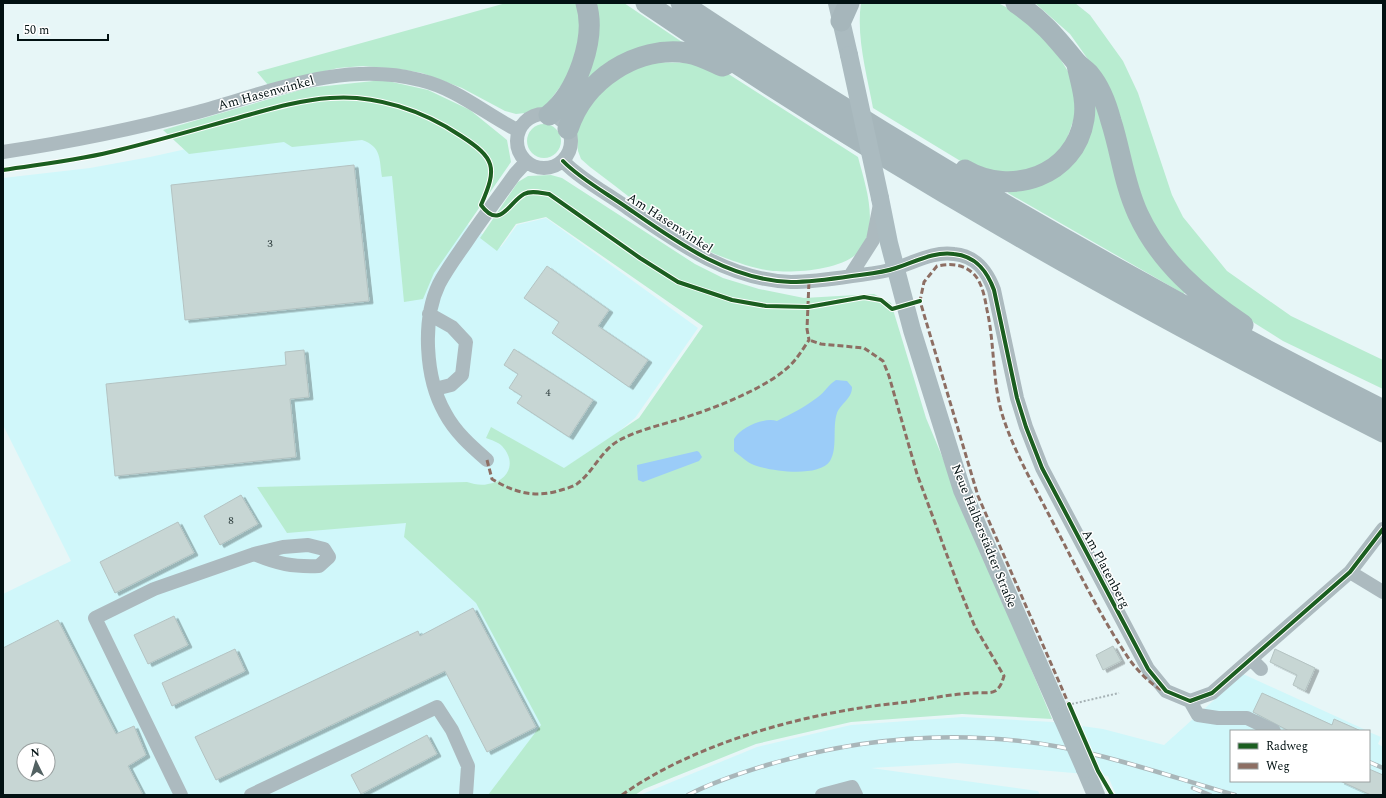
<svg xmlns="http://www.w3.org/2000/svg" width="1386" height="798" viewBox="0 0 1386 798" font-family="Spectral,serif">
	<style>
		.built { fill: #d0f7fa; fill-rule: evenodd }
		.green { fill: #b8ecd0 }
		.water { fill: #9bccf8 }
		.building { fill: #c7d6d4; stroke: #b4c3c2; fill-rule: evenodd; filter: url(#shadow) }
		.lines { fill: none; stroke-linecap: round; stroke-linejoin: round }
		.path { stroke: #a5b1b4; stroke-width: 2; stroke-dasharray: 2 2; stroke-linecap: butt }
		.minor { stroke: #acbabf; stroke-width: 14 }
		.major { stroke: #abbbc0; stroke-width: 18 }
		.highway { stroke: #a6b6bb; stroke-width: 21 }
		.rail-casing { stroke: #a9b6b9; stroke-width: 4.5 }
		.rail { stroke: #fff; stroke-width: 3; stroke-dasharray: 9; stroke-linecap: butt }
		.major-bridge { stroke: #abbbc0; stroke-width: 18 }
		.quiet { stroke: #8d6e63; stroke-width: 3; stroke-dasharray: 6 3; stroke-linecap: butt }
		.cycleway-casing { stroke: #fff; stroke-width: 6 }
		.cycleway { stroke: #1b5e20; stroke-width: 4 }
		.labels { text-anchor: middle; dominant-baseline: central; stroke-width: 3; stroke-linejoin: round; paint-order: stroke }
		.number-label { font-size: 11px; fill: #334242 }
		.street-label { font-size: 13px; fill: #021112; stroke: #fff }
	</style>
	<defs>
		<filter id="shadow"><feDropShadow dx="4" dy="2.5" stdDeviation="0" flood-color="#0004"/></filter>
	</defs>
	<rect width="100%" height="100%" fill="#e7f6f7"/>
	<path class="built" d="M376 114 462 220 501 247 517 225 546 218 698 328 635 418 605 443 548 726 491 795H3V594L71 561 3 425V178L90 168 150 157 304 123ZM24 750H48V774H24Z
		M1243 674 1368 731H1231V781H1369V732L1381 737 1378 744 1383 747V795H1116L1108 776 957 763 871 768 1038 791 1040 795H640L757 747 851 725 963 717 1053 722 1103 729 1164 745Z"/>
	<path class="green" d="M506 3H578L582 25 572 71 545 107 525 113 516 114 505 111 462 88 422 73 399 69 363 66 338 68 268 85 257 72Z
		M592 3H624L685 44 590 82 582 79Z
		M861 3H998L1016 12 1051 44 1074 81 1078 106 1062 154 1023 176 972 168 873 108C867 75 856 37 861 3Z
		M1035 3H1075L1090 15 1123 61 1138 93 1172 195 1183 217 1227 271 1291 316 1383 360V389L1283 341 1240 314 1194 277 1162 241 1145 210 1102 79 1070 34Z
		M637 62 706 63 730 75 858 157C865 184 878 220 863 246 850 270 798 273 773 271 754 269 733 261 715 254 705 250 696 242 686 237 653 216 622 191 590 167L581 159 578 151 576 128 585 106Z
		M383 80 428 90 470 110 507 140 511 162 434 273 423 299 404 302 392 176 382 177C379 159 382 147 362 140L292 147 284 142 189 154 163 130 307 88Z
		M1088 87 1112 144 1187 288 1184 294 1008 193 1010 189 1069 167Z
		M527 141a17 17 0 1 1 34 0a17 17 0 1 1-34 0Z
		M551 175 562 178 695 264 723 278 759 289 804 298 874 294 891 303 926 418 1052 719 962 714 851 722 756 744 644 789 635 795H488L541 725 476 603 404 537 406 523 287 533 257 487 467 482C474 484 481 486 488 484 509 481 517 462 502 446 498 442 491 440 486 438L491 427 564 468 639 418 703 326 546 217 516 224 497 251 480 238 518 182 528 176Z"/>
	<path class="water" d="M836 380 847 381 852 387C852 399 841 403 837 413 832 428 838 448 830 461 819 478 770 471 754 465 746 462 741 456 734 451V439C741 427 764 417 777 421 791 414 805 407 818 397 825 392 828 385 836 380Z
		M697 451 699 452 702 457 699 461 643 482 638 480 637 465Z"/>
	<path class="building" d="M354 165 369 301 185 320 171 185Z
		M547 266 609 310 598 326 648 360 629 387 552 333 559 322 524 298Z
		M514 349 593 400 569 437 517 403 522 396 509 388 518 374 504 365Z
		M304 350 309 397 290 399 296 457 115 476 106 384 286 365 285 352Z
		M241 495 258 524 220 545 204 516Z
		M178 522 194 553 115 593 100 562Z
		M473 608 536 727 487 752 445 671 216 780 195 737 418 631 420 636Z
		M174 616 188 645 148 664 134 635Z
		M58 620 116 734 134 726 146 755 128 766 143 795H3V648ZM24 750H48V774H24Z
		M1113 646 1121 661 1103 670 1096 655Z
		M235 649 245 671 172 706 162 683Z
		M1275 649 1315 668 1305 691 1293 685 1297 675 1270 662Z
		M1262 693 1332 725 1334 719 1361 731H1289L1253 712Z
		M427 735 437 754 361 794 351 775Z
		M1369 769 1383 775V795H1371L1340 781H1369Z"/>
	<g class="lines">
		<path class="path" d="M1072 704 1119 693"/>
		<path class="minor" d="M517 141a27 27 0 1 1 54 0a27 27 0 1 1-54 0Z
			M3 152C69 142 134 129 198 112 271 92 344 60 420 80 458 89 485 114 519 131
			M563 161C580 179 608 194 629 209 678 243 729 280 791 282 812 282 832 279 852 276 866 274 882 273 896 268 915 262 934 251 954 254 976 256 987 271 994 290L1017 398 1026 427 1042 468 1148 669 1166 691 1190 701 1212 693 1350 572 1383 529
			M850 276 873 240 879 209
			M429 314 452 327 466 342 462 375 451 385 435 389
			M487 460C471 446 455 432 445 413 425 378 422 319 439 284 448 267 459 253 469 238 484 216 500 195 515 174L526 162
			M1350 572 1383 592
			M1251 659 1261 669
			M1190 701 1198 715 1218 718H1247L1274 731
			M181 795 95 618 154 589 254 554 283 547 308 545 324 549 329 557 319 566C292 567 278 564 254 554
			M251 795 437 707 452 730 468 766 466 795
			M822 795 852 787 856 795"/>
		<path class="major" d="M837 3 849 55
			M880 198 889 243 912 330 962 490 1062 717
			M1085 769 1096 795"/>
		<path class="highway" d="M646 3C881 164 1129 303 1383 432
			M681 3C907 153 1141 288 1383 410
			M1016 3C1042 20 1057 39 1076 62 1080 67 1086 70 1090 75 1100 87 1107 106 1111 121 1121 152 1124 184 1138 214 1160 262 1200 296 1243 325
			M841 21 849 3
			M549 115C577 93 597 38 586 3
			M568 129C584 80 636 45 688 53 700 55 711 61 722 66L725 65
			M965 170C1011 197 1075 176 1084 119 1087 101 1081 83 1077 65"/>
		<defs>
			<path id="rail" d="M1369 762 1383 768
				M1193 788 1210 795
				M688 795C713 782 741 773 767 765 862 737 962 729 1060 747 1119 758 1178 779 1235 795"/>
		</defs>
		<use href="#rail" class="rail-casing"/>
		<use href="#rail" class="rail"/>
		<path class="major-bridge" d="M849 55 880 198
			M1062 717 1085 769"/>
		<path class="quiet" d="M487 460 492 479C513 492 534 498 558 491 564 489 574 487 578 483 593 472 601 451 618 441 635 431 661 425 680 419 713 409 774 386 795 360 800 354 805 346 809 340L807 329 809 281
			M1070 707 978 496 920 301 924 282 937 266C952 263 967 264 977 278 983 287 985 299 987 310 995 345 992 383 1003 417 1014 451 1032 482 1048 513 1074 562 1098 613 1129 659 1137 670 1150 684 1162 690
			M622 795C696 742 809 712 899 703 924 700 949 694 974 693 980 692 990 694 995 691 1001 687 1002 682 1004 676L975 627 958 585 917 474 889 376 883 361 864 348 821 344 809 340"/>
		<defs>
			<path id="cycleway" d="M563 161C580 179 608 194 629 209 678 243 729 280 791 282 812 282 832 279 852 276 866 274 882 273 896 268 915 262 934 251 954 254 976 256 987 271 994 290L1017 398 1026 427 1042 468 1148 669 1166 691 1190 701 1212 693 1350 572 1383 529
				M3 170C41 164 81 160 119 150 160 140 201 128 241 117 270 109 300 100 330 98 375 94 424 111 461 136 495 158 498 167 481 205 500 231 509 202 524 194 531 190 541 193 549 194L640 258 678 282 732 300 766 306 808 307 864 297 881 300 892 309 920 301
				M1069 704 1098 771 1112 795"/>
		</defs>
		<use href="#cycleway" class="cycleway-casing"/>
		<use href="#cycleway" class="cycleway"/>
	</g>
	<g class="labels">
		<g class="number-label">
			<text x="270" y="243">3</text>
			<text x="548" y="392">4</text>
			<text x="231" y="520">8</text>
		</g>
		<g class="street-label">
			<text transform="translate(266 93) rotate(-15)">Am Hasenwinkel</text>
			<text transform="translate(670 223) rotate(33)">Am Hasenwinkel</text>
			<text transform="translate(984 536) rotate(68)">Neue Halberstädter Straße</text>
			<text transform="translate(1106 569) rotate(62)">Am Platenberg</text>
		</g>
	</g>
	<rect width="1386" height="798" fill="none" stroke="#021112" stroke-width="8"/>
	<rect x="1230" y="730" width="140" height="52" fill="#ffffff" stroke="#9aa0a0"/>
	<rect x="1238" y="743" width="20" height="6" fill="#1b5e20" stroke="#9aa0a0"/>
	<text x="1266" y="750" font-size="12" fill="#021112">Radweg</text>
	<rect x="1238" y="763" width="20" height="6" fill="#8d6e63" stroke="#9aa0a0"/>
	<text x="1266" y="770" font-size="12" fill="#021112">Weg</text>
	<g transform="translate(36 762) rotate(355)"><circle r="19" fill="#ffffff" stroke="#9aa0a0"/>
	<path d="M0-3L7 15L0 10L-7 15Z" fill="#526162"/>
	<text y="-6" font-size="11" font-weight="bold" text-anchor="middle" fill="#021112">N</text>
	</g>
	<path d="M18 34v6h90v-6" fill="none" stroke="#021112" stroke-width="2"/>
	<text x="24" y="34" font-size="12" fill="#021112" stroke="#ffffff" stroke-width="3" paint-order="stroke">50 m</text>
</svg>
